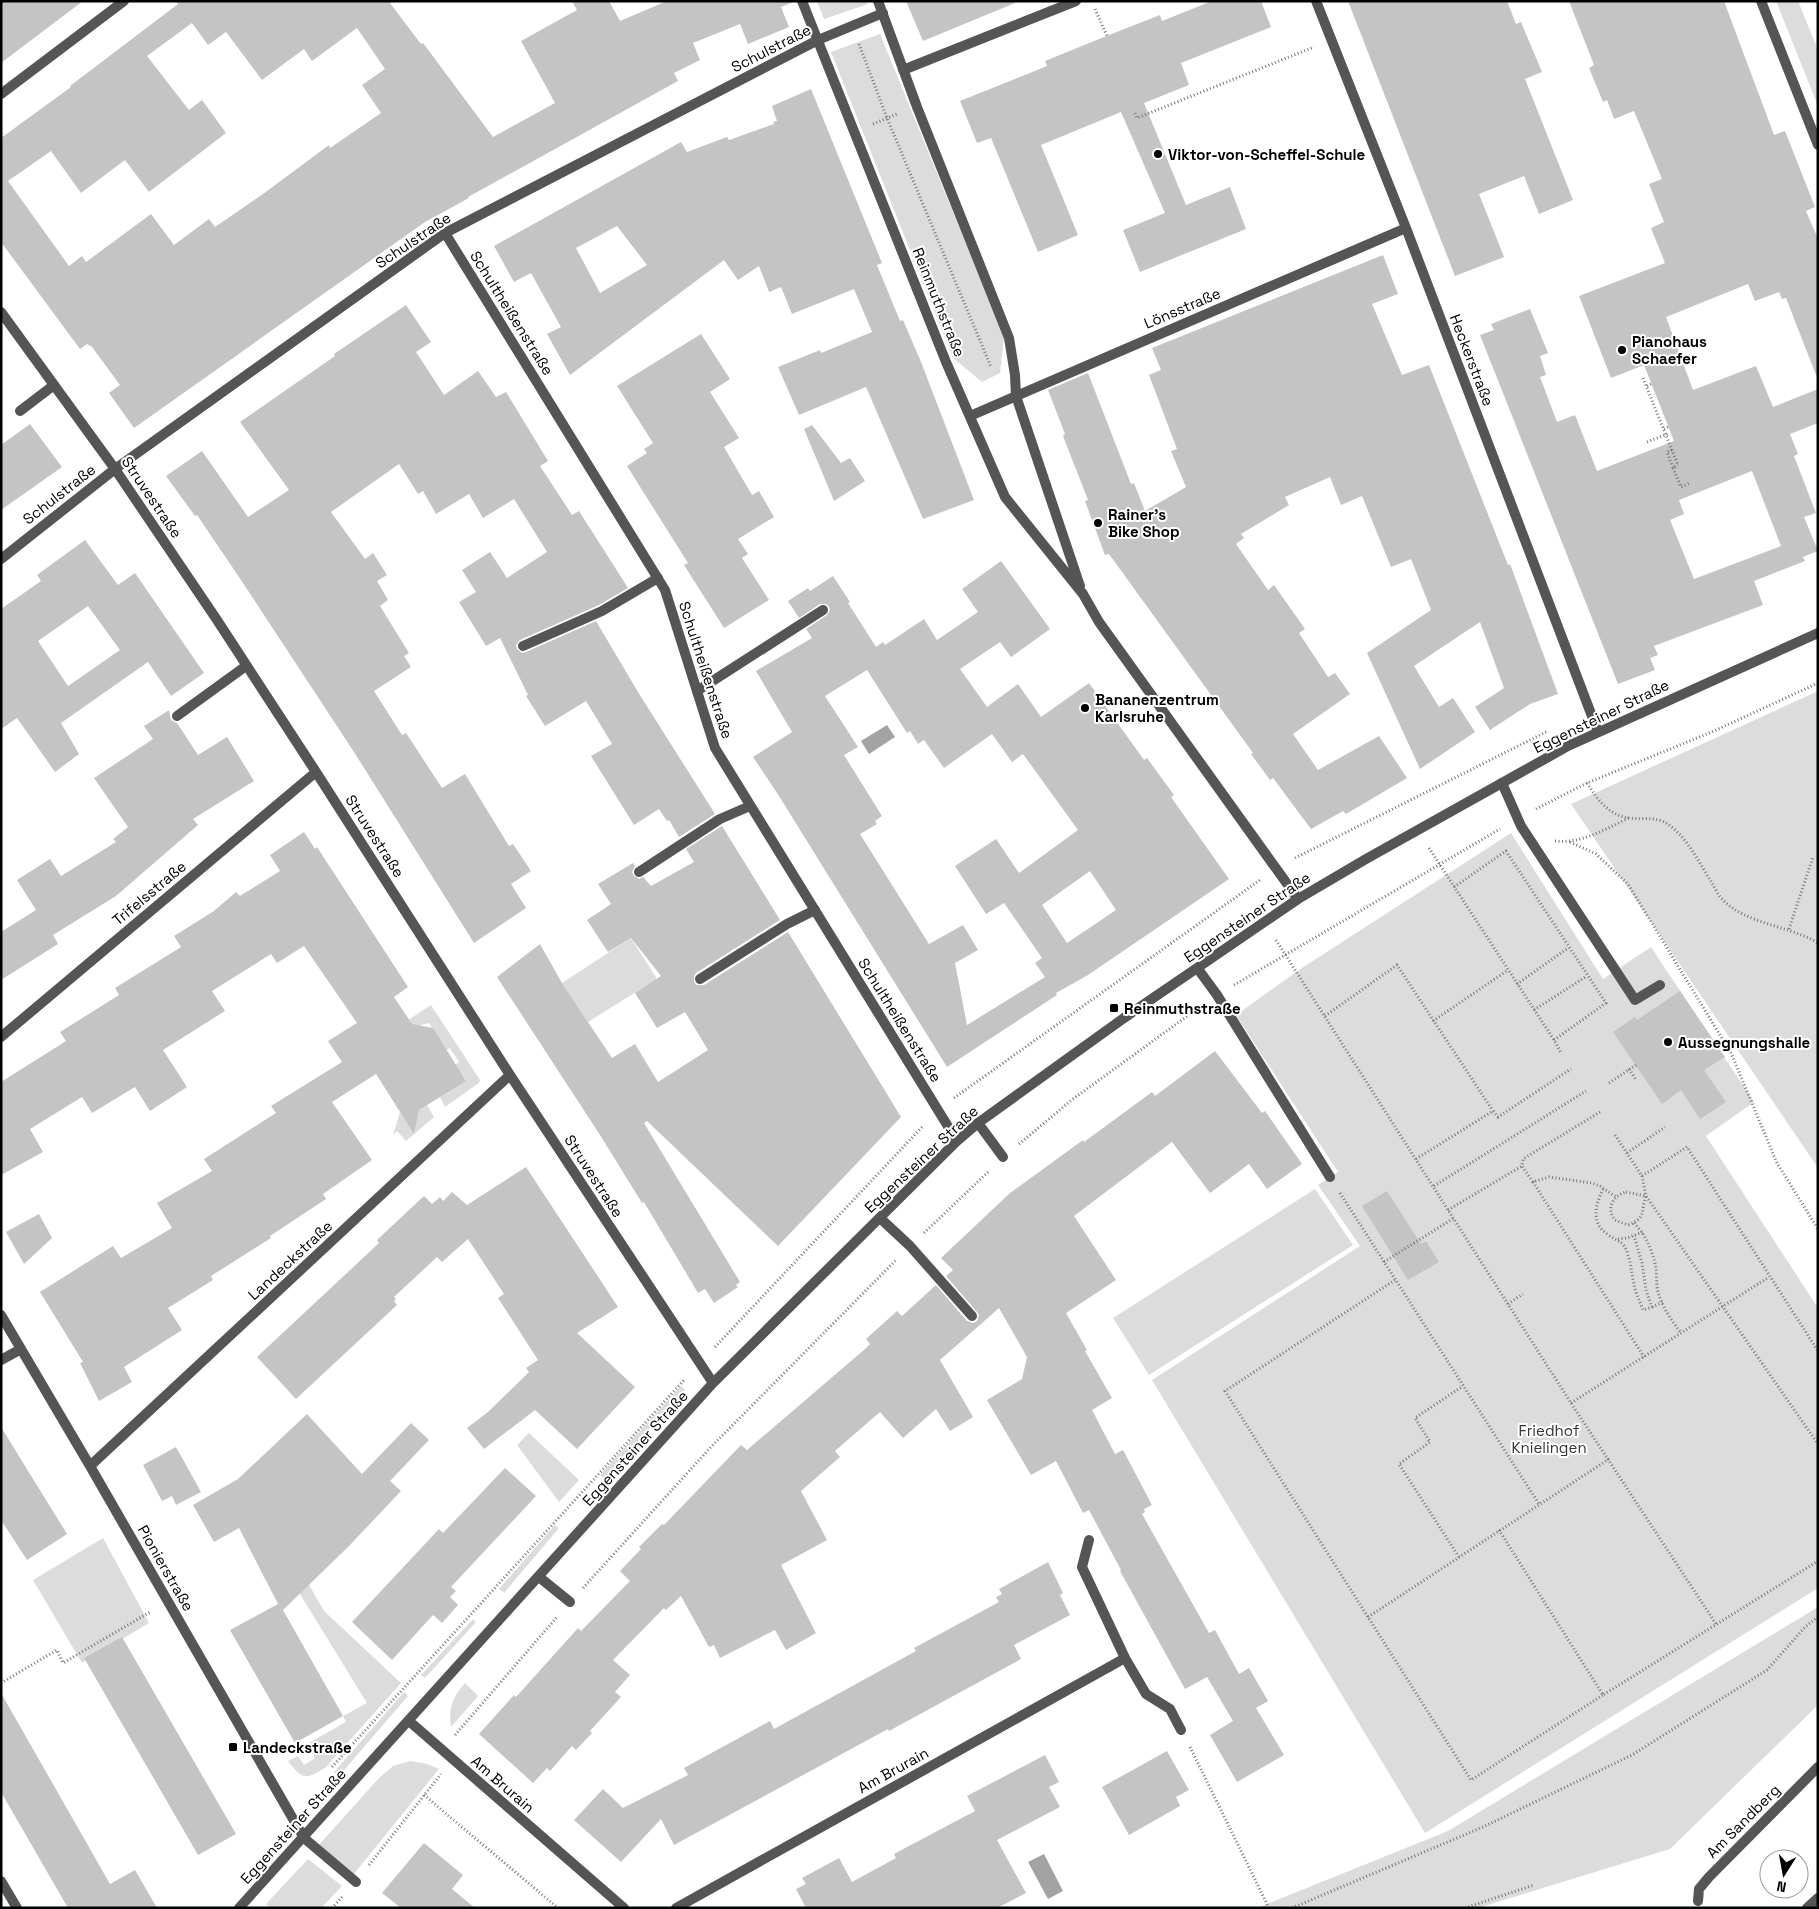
<svg xmlns="http://www.w3.org/2000/svg" width="1819" height="1909" viewBox="0 0 1819 1909" font-family="'Space Grotesk',sans-serif">
	<style>
		.green { fill: #dcdcdc }
		.water { fill: #a3a3a3 }
		.building { fill: #c4c4c4; fill-rule: evenodd }
		.lines { fill: none; stroke-linecap: round; stroke-linejoin: round }
		.path { stroke: #777; stroke-width: 3; stroke-dasharray: 1 2.5; stroke-linecap: butt }
		.service { stroke: #555; stroke-width: 10 }
		.minor { stroke: #555; stroke-width: 10 }
		.poi-dot { fill: #000; stroke: #fff; stroke-width: 2 }
		.labels { text-anchor: middle; dominant-baseline: central; stroke-width: 4; stroke-linejoin: round; paint-order: stroke }
		.street-label { font-size: 15px; fill: #000; stroke: #fff }
		.poi-label { font-size: 15px; font-weight: bold; fill: #000; stroke: #fff; text-anchor: start }
		.park-label { font-size: 15px; fill: #333; stroke: #fff }
	</style>
	<rect width="100%" height="100%" fill="#fff"/>
	<path class="green" d="M817 1H866L868 4 824 19Z
		M1776 1H1798L1818 50V106Z
		M880 34 1004 337 1000 373 982 382 953 358 831 52Z
		M1818 691V1168L1571 804Z
		M1511 833 1603 979 1651 947 1754 1102 1706 1136 1818 1308V1588L1425 1833 1152 1380 1360 1246 1318 1185 1338 1172 1236 1015 1302 968Z
		M631 938 657 979 588 1022 562 983Z
		M431 1005 480 1080 479 1083 445 1107 440 1097 466 1080 455 1065 459 1062 450 1048 446 1050 429 1023 421 1025 412 1031 390 1032Z
		M427 1105 434 1117 406 1141 397 1131 393 1135 400 1112 404 1119 409 1116 417 1118 419 1110Z
		M1315 1189 1353 1245 1149 1375 1113 1318Z
		M681 1386 685 1390 604 1479 600 1475Z
		M529 1433 579 1480 559 1502 517 1445Z
		M555 1525 559 1528 504 1593 499 1589Z
		M103 1538 149 1623 82 1663 33 1580Z
		M284 1554 309 1585 324 1611 401 1683 326 1767C307 1780 302 1780 288 1761L298 1756 304 1765 315 1758 307 1744 346 1722 343 1716 367 1703 295 1586H272L263 1576Z
		M1818 1607V1705L1670 1849 1478 1908H1257L1448 1831Z
		M473 1619 476 1622 425 1678 421 1675Z
		M465 1683 478 1696 451 1727C448 1709 453 1696 465 1683Z
		M404 1692 408 1696 339 1776 334 1772Z
		M410 1761 427 1764 439 1769 353 1875 318 1846 379 1778 393 1766Z
		M308 1859 342 1886 321 1908H270L266 1904Z"/>
	<path class="water" d="M887 725 895 737 869 754 861 741Z
		M1044 1854 1063 1891 1048 1899 1028 1862Z"/>
	<path class="building" d="M1 1H83L1 63Z
		M176 1H392L390 3 421 44 423 43 493 137 555 103 521 41 577 10 572 1H609L620 21 667 1 793 2 781 7 789 27 748 44 740 24 693 43 700 60 674 73 678 81 468 197 469 198 425 222 134 428 109 393 120 385 92 347 87 344 80 349 1 242V138L71 87 70 86 178 4ZM192 23 208 45 226 32 262 80 304 49 312 61 357 28 385 69 362 85 381 113 330 148 329 145 263 194 215 227 209 219 174 245 151 214 86 262 82 256 69 266 8 181 51 151 81 193 125 160 149 192 226 133 202 100 189 110 147 56Z
		M906 1H1015V3L923 41Z
		M1212 1H1261L1271 27 1181 63 1189 85 1144 103 1186 205 1230 187 1246 229 1140 272 1123 230 1165 213 1121 112 1041 145 1078 235 1038 252 991 138 977 143 960 101 1047 66 1045 61 1114 33 1160 15 1162 21Z
		M1348 1H1507L1516 24 1521 22 1542 72 1525 79 1573 200 1539 214 1524 176 1479 194 1504 257 1455 276Z
		M1569 1H1724L1774 135 1785 131 1815 207 1806 211 1818 239V375H1816L1786 298 1782 299 1779 292 1755 301 1748 284 1666 317 1693 390 1756 366 1773 407 1818 389V423L1790 434 1798 454 1794 456 1816 513 1804 517 1818 551 1803 557 1805 561 1754 581 1763 605 1654 646 1658 655 1650 658 1655 670 1618 684 1480 335 1494 330 1491 324 1530 309 1548 353 1540 356 1546 375 1540 377 1557 422 1575 415 1597 471 1674 441 1644 365 1611 378 1579 296 1665 263 1651 228 1664 222 1649 184 1662 179 1634 111 1614 119 1607 100 1603 102 1589 68 1594 65ZM1752 471 1781 546 1694 579 1670 520 1684 514 1679 500Z
		M811 89 882 263 877 265 900 321 903 320 921 362 974 500 923 519 866 387 799 415 778 367 820 350 821 353 872 332 854 289 792 314 781 287 769 292 759 266 738 280 724 260 570 375 547 334 561 327 531 273 514 282 494 246 681 142 687 152 727 137 729 140 774 124 773 122 777 121 772 106ZM617 226 647 265 600 293 576 248Z
		M1383 255 1398 294 1372 304 1402 375 1429 365 1508 565 1510 564 1558 694 1530 704 1490 730 1475 707 1504 688 1480 622 1414 666 1439 707 1453 698 1475 732 1420 769 1367 653 1431 610 1411 559 1391 567 1362 496 1341 505 1330 477 1285 497 1289 505 1241 534 1244 538 1236 544 1268 590 1274 585 1305 629 1299 633 1328 677 1335 673 1350 694 1293 734 1318 770 1379 736 1407 778 1346 814 1343 811 1311 829 1273 778 1270 780 1251 754 1253 753 1109 554 1105 555 1085 501 1088 500 1063 436 1065 434 1048 390 1088 373 1131 484 1134 483 1145 511 1186 487 1171 451 1177 449 1149 375 1161 370 1152 348Z
		M406 305 431 342 416 352 444 395 478 371 496 397 506 392 548 461 540 466 572 515 579 511 628 588 599 605 520 640 516 645 517 649 522 653 526 652 596 621 638 692 715 814 679 837 669 820 667 821 659 809 634 825 591 756 612 744 586 701 545 726 526 696 528 695 500 638 486 646 459 602 476 592 462 570 490 552 507 578 547 552 514 499 483 518 469 494 436 514 423 491 418 494 399 464 331 512 365 559 373 553 387 575 377 581 388 600 380 606 409 653 404 656 411 667 374 691 402 735 406 733 442 788 465 774 509 846 513 844 531 871 511 884 526 908 474 943 354 752 241 580 197 515 195 516 166 476 202 451 248 517 289 490 240 422 335 356 334 354Z
		M701 334 730 379 710 392 739 438 724 447 752 495 759 491 774 517 738 539 748 554 742 558 769 600 724 628 684 565 688 563 627 466 647 453 644 449 653 443 617 386Z
		M30 424 62 467 1 510V445Z
		M812 425 841 463 850 458 865 481 834 501 804 429Z
		M85 540 118 585 135 573 204 673 171 696 148 662 61 723 79 754 55 772 17 718 1 729V609L41 581 37 575ZM88 606 120 650 68 686 38 641Z
		M1001 561 1050 629 1011 657 1000 642 960 669 987 707 1018 684 1041 717 1089 683 1144 760 1147 758 1174 795 1171 797 1229 879 1088 975 1056 993 1057 995 947 1067 779 796 753 757 792 732 756 671 812 638 806 629 827 615 830 610 829 607 826 604H820L799 618 788 601 808 588 810 591 833 576 850 602 848 603 876 647 883 642 885 645 924 619 937 640 978 612 962 589ZM867 670 907 733 910 731 918 744 924 740 944 768 992 734 1012 762 1023 754 1078 830 1019 873 996 839 955 866 986 914 1004 903 1042 958 1035 963 1045 977 967 1025 955 963 978 950 963 925 929 944 860 834 877 824 875 821 882 816 844 755 858 747 825 696ZM1090 871 1116 910 1067 943 1042 905Z
		M169 710 171 720 177 723 198 755 227 737 254 781 193 819 198 825 116 896 53 935 58 944 1 980V932L36 910 17 880 50 859 61 876 116 842 113 839 128 827 94 778 153 739 144 726Z
		M722 826 780 920 696 973 694 976V982L697 985H704L788 932 901 1117 778 1246 647 1121 644 1123 740 1282 736 1285 738 1287 714 1303 705 1289 698 1293 644 1202 642 1203 600 1135 497 977 540 944 562 983 612 1058 635 1044 658 1082 708 1050 685 1012 657 1028 635 993 661 976 631 938 608 952 587 920 611 904 598 884 633 863 635 866 632 872 634 876 639 879 643 877 651 886 694 862 686 849Z
		M304 832 315 849 317 847 408 987 394 997 412 1024 433 1028 466 1081 419 1110 414 1134 376 1074 332 1102 372 1160 323 1194 326 1199 270 1236 271 1238 211 1276 213 1280 168 1308 182 1330 124 1367 132 1382 99 1401 80 1363 83 1362 40 1292 113 1246 121 1258 172 1228 157 1203 212 1171 204 1159 276 1113 271 1106 342 1062 328 1041 357 1023 304 946 277 963 271 954 212 991 225 1011 163 1050 187 1087 150 1111 135 1087 92 1113 82 1097 30 1129 43 1152 1 1175V1082L66 1041 60 1032 119 995 115 988 181 947 174 936 214 911 236 892 240 896 280 871 270 855Z
		M1680 991 1725 1057 1704 1070 1726 1102 1700 1119 1681 1090 1662 1104 1613 1032 1635 1017 1637 1020Z
		M1215 1051 1262 1113 1265 1111 1302 1164 1267 1189 1249 1164 1210 1193 1172 1142 1074 1216 1116 1280 1066 1313 1087 1350 1085 1351 1112 1398 1092 1410 1115 1454 1123 1450 1152 1505 1144 1509 1145 1512 1142 1514 1209 1633 1215 1630 1239 1674 1249 1668 1268 1701 1256 1708 1284 1755 1237 1782 1210 1735 1233 1721 1207 1677 1185 1689 1120 1571 1121 1570 1089 1510 1083 1513 1056 1461 1031 1475 987 1400 1022 1379 1027 1357 999 1308 940 1360 973 1417 950 1431 936 1409 903 1438 880 1412 835 1451 840 1457 801 1491 827 1540 781 1565 816 1633 786 1650 775 1630 720 1658 714 1645 709 1647 681 1596 666 1610 664 1608 613 1660 630 1675 615 1692 621 1697 590 1731 592 1733 576 1750 572 1746 550 1771 547 1768 533 1783 479 1734 514 1695 516 1697 578 1628 581 1631 630 1581 620 1571 641 1549 639 1547 662 1524 664 1525 741 1445 747 1450 865 1349 870 1344 866 1339 897 1311 902 1316 936 1285 967 1321 973 1323 977 1321 979 1315 977 1312 946 1276 953 1270 941 1258 1010 1193 1083 1140 1084 1142 1152 1092 1155 1096Z
		M526 1167 618 1307 577 1333 635 1387 577 1449 535 1410 484 1449 467 1428 488 1412 529 1372 526 1368 538 1360 498 1298 504 1294 468 1239 442 1262 437 1257 394 1297 396 1299 394 1301 397 1305 296 1399 257 1357 379 1243 377 1240 424 1196 432 1204 440 1197 443 1201 452 1192 467 1205Z
		M1387 1191 1421 1244 1426 1241 1439 1262 1408 1280 1362 1206Z
		M39 1214 52 1238 24 1264 6 1232Z
		M307 1414 362 1474 411 1423 429 1440 390 1481 401 1491 349 1546 283 1610 343 1716 295 1743 230 1630 278 1604 239 1528 214 1542 193 1505 238 1479Z
		M1 1427 67 1534 27 1560 1 1520Z
		M176 1447 201 1492 176 1505 172 1496 162 1501 143 1465Z
		M505 1468 536 1496 451 1587 456 1591 450 1597 458 1605 442 1623 433 1615 392 1660 352 1622 439 1529 443 1533Z
		M1048 1562 1063 1593 1060 1595 1070 1615 1014 1645 1021 1659 889 1731 888 1729 674 1845 661 1819 621 1862 574 1820 603 1789 623 1808 688 1775 684 1768 770 1721 774 1729 916 1651 914 1648 999 1602 996 1597 1002 1594 999 1589Z
		M122 1637 236 1834 198 1855 84 1658Z
		M1 1693 110 1884 135 1870 157 1908H68L1 1792Z
		M1167 1751 1189 1790 1176 1797 1180 1806 1129 1835 1102 1787Z
		M1045 1755 1059 1782 1049 1787 1060 1807 997 1840 1026 1893 997 1908H806L796 1889 806 1884 802 1878 839 1858 852 1882 896 1858 894 1854 975 1811 967 1796Z
		M424 1843 463 1875 452 1889 475 1908H401L382 1893Z"/>
	<g class="lines">
		<path class="path" d="M1095 9 1107 36
			M859 44 887 118 991 367
			M1135 113 1137 118 1314 47
			M873 124 897 114
			M1643 378 1678 465
			M1647 386 1651 384
			M1664 429 1668 427
			M1647 442 1668 434
			M1672 450 1667 452 1673 468 1678 465
			M1673 468 1681 487 1690 483
			M1587 783C1597 799 1608 815 1629 818 1642 820 1654 816 1666 823 1687 836 1699 863 1712 883 1715 888 1718 895 1722 899 1745 924 1788 925 1818 943
			M1536 809 1587 783 1714 731 1818 683
			M1555 841C1582 844 1605 829 1629 818
			M1570 842 1596 854 1628 884 1731 1053 1777 1163 1818 1229
			M1429 848 1554 1040 1561 1053
			M1295 858 1548 731
			M1454 887 1506 851 1606 1003 1554 1040
			M1789 929 1813 857
			M1276 940 1571 1403 1716 1624
			M1517 984 1568 948
			M1234 985 1500 829
			M1534 1010 1587 976
			M1325 1016 1397 965 1493 1111
			M1433 1021 1508 970
			M1629 1069 1636 1080
			M1609 1083 1636 1065
			M954 1098 1260 880
			M1600 1112 1523 1159 1522 1166 1533 1182 1549 1177 1592 1183 1600 1186 1616 1197
			M1615 1135 1642 1176 1646 1196 1818 1444
			M1019 1144 1073 1099 1201 1006
			M1627 1153 1665 1127
			M1416 1159 1493 1111 1498 1117 1571 1069
			M1642 1176 1687 1147 1818 1351
			M1533 1182 1644 1357
			M1434 1186 1586 1091
			M1603 1189C1596 1204 1590 1222 1607 1234 1617 1242 1624 1240 1628 1255 1632 1267 1632 1280 1636 1292 1638 1299 1641 1304 1643 1310L1652 1307 1646 1290 1642 1263 1634 1236
			M1626 1192 1646 1196C1640 1212 1647 1218 1628 1225L1615 1220C1606 1209 1612 1196 1626 1192Z
			M1340 1193 1539 1504
			M1448 1210 1522 1166
			M1634 1223C1646 1235 1653 1252 1656 1268 1657 1276 1656 1284 1658 1292 1662 1307 1672 1321 1681 1333
			M924 1233 988 1172
			M1618 1239 1627 1238 1643 1232
			M1384 1262 1454 1218
			M1395 1280 1225 1391 1471 1780 1603 1695
			M1508 1304 1523 1294
			M1652 1307 1663 1302
			M715 1347 923 1126
			M1571 1403 1769 1277
			M1499 1530 1603 1695 1818 1561
			M1459 1557 1399 1464 1430 1442 1415 1418 1463 1386
			M583 1588 710 1448 896 1260
			M1368 1617 1609 1459
			M1 1683 57 1650 63 1663 150 1612
			M455 1735 557 1617
			M1190 1747 1269 1908
			M332 1767 685 1379
			M424 1795 558 1908
			M369 1865 441 1774
			M332 1908 342 1897
			M1292 1908 1483 1827 1632 1755 1767 1670 1805 1627 1818 1617
			M1465 1908 1534 1885"/>
		<path class="service" d="M20 411 54 385
			M523 646 602 611 658 578
			M697 691 823 610
			M177 716 246 666
			M1502 783 1521 826 1635 1000 1660 985
			M639 872 720 819 750 806
			M1198 969 1217 995 1330 1177
			M700 979 787 924 815 910
			M978 1123 1003 1157
			M880 1218 910 1246 972 1316
			M1089 1540 1082 1567 1125 1658 1109 1667
			M539 1577 570 1602
			M1125 1658 1146 1694 1170 1709 1181 1730
			M304 1838 356 1882"/>
		<path class="minor" d="M802 1 946 362 1005 497 1083 594 1099 622 1298 899
			M878 1 917 107 1009 338 1015 375 1016 396 1080 586
			M1316 1 1406 228 1598 732
			M1761 1 1818 145
			M903 70 1076 1
			M1 94 124 1
			M445 233 665 590 715 748 957 1141
			M1 312 115 469 217 620 316 772 510 1075 713 1383
			M970 416 1406 228
			M1 559 115 469 445 233 818 40 883 13
			M1 1037 316 772
			M1 1315 90 1466 304 1838
			M1 1360 21 1349
			M90 1466 510 1075
			M409 1721 624 1908
			M1 1881 17 1908
			M1698 1901 1699 1889 1709 1877 1818 1767
			M239 1908 713 1383 957 1141 978 1123 1124 1018 1298 899 1366 859 1568 746 1818 633
			M676 1908 1109 1667
			M1807 1908 1818 1898"/>
	</g>
	<g class="poi-dot">
		<circle cx="1158" cy="154" r="5"/>
		<circle cx="1622" cy="350" r="5"/>
		<circle cx="1098" cy="523" r="5"/>
		<circle cx="1085" cy="708" r="5"/>
		<rect x="1109" y="1003" width="10" height="10" rx="2.5"/>
		<circle cx="1668" cy="1042" r="5"/>
		<rect x="228" y="1742" width="10" height="10" rx="2.5"/>
	</g>
	<g class="labels">
		<g class="street-label">
			<text transform="translate(771 48) rotate(-27)">Schulstraße</text>
			<text transform="translate(413 240) rotate(-34)">Schulstraße</text>
			<text transform="translate(939 302) rotate(68)">Reinmuthstraße</text>
			<text transform="translate(1182 308) rotate(-23)">Lönsstraße</text>
			<text transform="translate(512 313) rotate(58)">Schultheißenstraße</text>
			<text transform="translate(1472 360) rotate(69)">Heckerstraße</text>
			<text transform="translate(59 494) rotate(-38)">Schulstraße</text>
			<text transform="translate(152 497) rotate(56)">Struvestraße</text>
			<text transform="translate(706 670) rotate(72)">Schultheißenstraße</text>
			<text transform="translate(1601 716) rotate(-26)">Eggensteiner Straße</text>
			<text transform="translate(375 836) rotate(57)">Struvestraße</text>
			<text transform="translate(149 893) rotate(-40)">Trifelsstraße</text>
			<text transform="translate(1247 917) rotate(-34)">Eggensteiner Straße</text>
			<text transform="translate(900 1020) rotate(58)">Schultheißenstraße</text>
			<text transform="translate(921 1159) rotate(-43)">Eggensteiner Straße</text>
			<text transform="translate(594 1176) rotate(57)">Struvestraße</text>
			<text transform="translate(290 1260) rotate(-43)">Landeckstraße</text>
			<text transform="translate(635 1448) rotate(-48)">Eggensteiner Straße</text>
			<text transform="translate(166 1568) rotate(60)">Pionierstraße</text>
			<text transform="translate(893 1770) rotate(-29)">Am Brurain</text>
			<text transform="translate(503 1784) rotate(41)">Am Brurain</text>
			<text transform="translate(1743 1821) rotate(-45)">Am Sandberg</text>
			<text transform="translate(293 1826) rotate(-48)">Eggensteiner Straße</text>
		</g>
		<g class="poi-label">
			<text x="1168" y="154">Viktor-von-Scheffel-Schule</text>
			<text x="1632" y="341">Pianohaus<tspan x="1632" dy="17">Schaefer</tspan></text>
			<text x="1108" y="514">Rainer's<tspan x="1108" dy="17">Bike Shop</tspan></text>
			<text x="1095" y="699">Bananenzentrum<tspan x="1095" dy="17">Karlsruhe</tspan></text>
			<text x="1124" y="1008">Reinmuthstraße</text>
			<text x="1678" y="1042">Aussegnungshalle</text>
			<text x="243" y="1747">Landeckstraße</text>
		</g>
		<g class="park-label">
			<text x="1549" y="1430">Friedhof<tspan x="1549" dy="17">Knielingen</tspan></text>
		</g>
	</g>
	<rect width="1819" height="1909" fill="none" stroke="#000000" stroke-width="5"/>
	<g transform="translate(1784 1874) rotate(191)"><circle r="24" fill="#ffffff" stroke="#999999"/>
	<path d="M0-4L9 19L0 12L-9 19Z" fill="#000000"/>
	<text y="-8" font-size="14" font-weight="bold" text-anchor="middle" fill="#000000">N</text>
	</g>
</svg>
